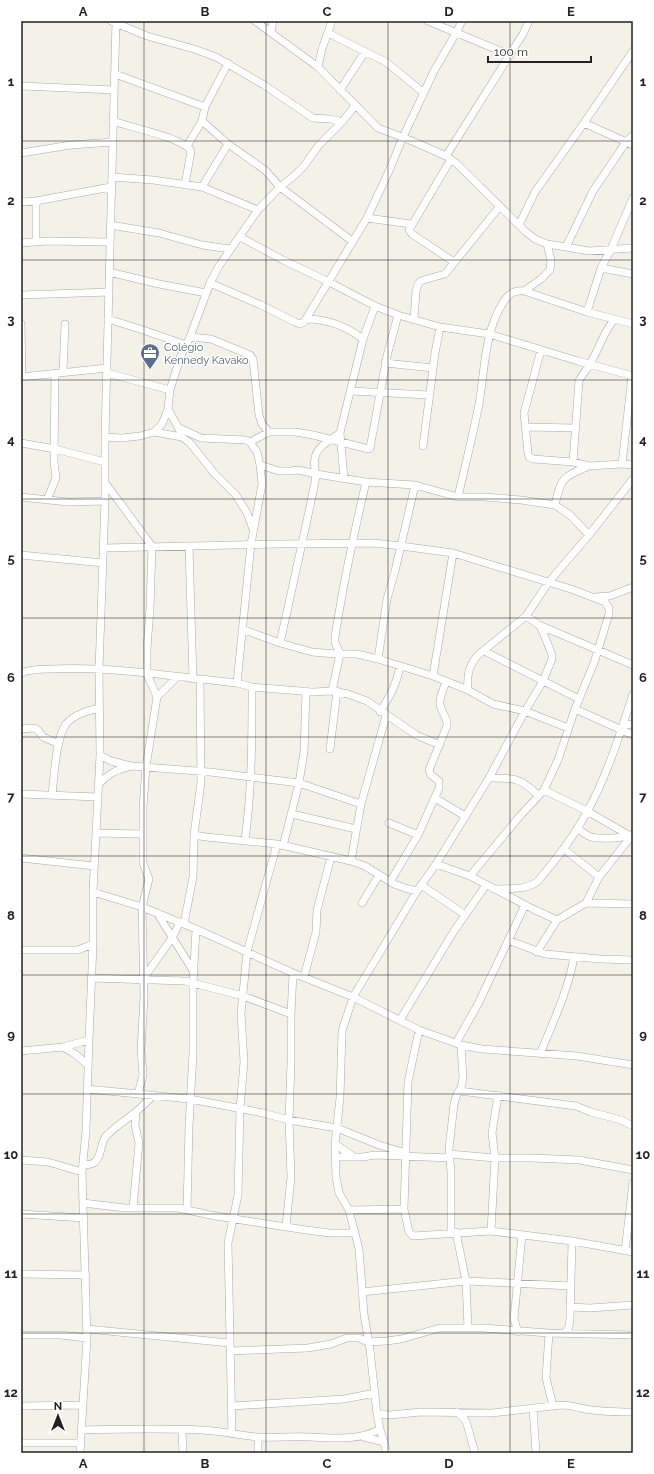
<svg xmlns="http://www.w3.org/2000/svg" width="654" height="1474" viewBox="0 0 654 1474" font-family="Raleway,sans-serif">
	<style>
		.lines { fill: none; stroke-linecap: round; stroke-linejoin: round }
		.minor-casing { stroke: #a9a9a9; stroke-width: 8 }
		.minor { stroke: #fff; stroke-width: 7 }
		.grid { fill: none; stroke: #222; stroke-width: 1; stroke-opacity: 0.55 }
		.labels { text-anchor: middle; dominant-baseline: central; stroke-width: 3; stroke-linejoin: round; paint-order: stroke }
		.service-label { font-size: 11px; fill: #4e5e75; stroke: #fff; text-anchor: start }
		.neatline { fill: none; stroke: #222; stroke-width: 1.5 }
		.grid-label { font-size: 13px; text-anchor: middle; font-weight: bold; fill: #222 }
	</style>
	<rect width="100%" height="100%" fill="#f3f2e8"/>
	<g class="lines">
		<defs>
			<path id="minor" d="M111 21 147 36 194 49 216 57 264 85 313 118 331 119 342 122
				M255 21 318 67 378 128 412 141 446 156 456 163 526 232 535 239 547 244 566 247 589 251 633 248
				M428 21 510 55
				M271 32 273 21
				M328 33 386 62 424 93
				M228 63 205 107 202 121 228 144 265 170 280 187 352 241
				M318 67 322 49 332 21
				M115 74 205 107
				M21 86 114 90
				M340 90 365 52
				M113 121C129 127 184 138 191 151L185 185
				M584 123 633 145
				M187 146 202 121
				M21 153 71 145 113 142
				M446 156 523 34 529 21
				M451 159 409 230 412 234 454 262
				M112 177 153 180 202 187 258 210
				M202 187 228 144
				M36 201V241
				M21 202 36 201 111 187
				M367 218 411 224
				M110 225 159 233 202 245 230 249
				M519 225 535 192 584 123 633 51
				M240 237 283 260 329 282 375 306 398 315 440 327 489 334 578 361 633 376
				M21 243 47 241 110 242
				M566 247 593 191 626 142 633 135
				M601 268 633 274
				M109 272 159 284 206 293
				M210 283 261 305 295 322 300 324 304 322 367 218 389 171 403 137 434 71 456 33 462 21
				M524 291 541 279 550 270 551 260 547 244
				M21 295 109 292
				M587 312 601 268 611 249 633 198
				M108 319 143 330 186 345
				M306 319C328 319 346 326 363 339
				M414 320 416 291 418 284 421 281 427 279 445 274 500 206
				M21 324 22 376
				M190 337 211 339 250 355 253 359 259 415 262 424 269 432
				M541 350 524 413 528 453 529 457 533 459 573 462 589 466 622 464 633 465
				M385 363 433 368
				M63 372 65 324
				M107 373 170 390
				M21 377 107 368
				M351 391 429 395
				M168 409 180 431
				M525 427 575 428
				M179 428 201 438 246 440 250 442 257 452 260 465 262 484 251 544 237 683
				M154 432 182 437 190 443 214 473 236 495 247 513 253 529
				M105 437 121 438 140 436 154 432 162 424 168 409 170 390 180 358 190 337 210 283 219 266 258 210 280 187 295 175 304 166 319 145 342 122 355 106
				M250 442 269 432H295L313 435 369 449 370 448 387 356 398 315
				M21 443 55 449 105 462
				M423 446 435 353 440 327
				M573 462 579 381C582 374 588 369 591 362 599 349 604 331 614 320
				M622 464 632 376
				M260 465 279 471H291L298 470 316 474 366 482 415 485 458 497H484L521 500 555 505 570 515 589 535
				M344 478 340 433 363 339 375 306
				M106 484 152 546 150 609 147 648V674L157 697 146 767 143 807V863L149 879 142 907 144 997 141 1049 143 1075 138 1094
				M21 497 68 502 105 501
				M458 497C465 466 473 435 479 404 485 370 484 331 504 301 509 293 515 290 524 291L587 312 633 324
				M47 500 56 478 54 462 55 373
				M555 505C561 477 563 477 589 466
				M189 546 193 679
				M103 548 279 544 374 543 401 546 453 553 571 589 605 602 609 608V614L594 663 575 709 558 760 544 790 520 816 470 876
				M21 555 103 563
				M595 597 610 596 633 587
				M526 616 539 625 633 665
				M242 629 280 643 312 652 336 654H357L378 659 433 676 468 690 493 704 525 711 568 728
				M280 643C292 589 304 536 315 482 317 473 313 466 315 458 317 446 331 440 340 433
				M484 651 579 699
				M378 659 387 599 395 571 415 485
				M21 673C30 669 42 669 51 669 113 666 175 677 237 683L252 687 313 692 332 691 348 694 367 701 416 735 440 745
				M433 676 453 553
				M200 680 201 782 194 835 206 837 277 844 351 861 365 866 394 884 405 888 417 891
				M468 690C467 675 468 667 478 655L526 616 548 583 589 535 633 479
				M332 691 340 654 335 642V637C343 585 354 533 366 482
				M157 697 177 677
				M575 709 633 735
				M380 712C390 696 397 684 400 666
				M623 725 633 724
				M21 729 34 728 38 730 43 737 59 744
				M330 749 337 691
				M100 755 111 761 131 766 210 772 299 783 361 804
				M489 778C514 778 519 777 538 795
				M98 785C107 775 115 770 128 767
				M544 790 587 811 632 837
				M21 794 98 797
				M52 795C54 778 56 737 66 724 75 714 87 711 99 708
				M435 798 465 816
				M292 814 356 829
				M389 823 418 835
				M577 828C581 831 586 835 591 837 600 839 619 839 628 835
				M96 833 142 834
				M245 840C252 789 252 738 252 687
				M283 846 299 783 304 752 306 691
				M564 849 599 877
				M21 858 94 866
				M351 861 361 804 386 716
				M436 864 470 876 533 909 557 920
				M390 882 418 835 439 788V781L431 775 429 770 447 726C448 718 441 712 440 704 439 697 444 688 446 682
				M421 885 464 914
				M494 889C509 888 523 891 537 882 556 860 573 838 587 812 607 776 620 734 633 694
				M93 892 142 907 196 929 293 973 353 997 419 1030 461 1045 482 1049 577 1056 633 1065
				M362 903 379 875
				M586 903 633 904
				M157 913 194 972
				M184 924 193 877 194 835
				M508 940 545 954 600 959 633 960
				M21 950H78L93 944
				M537 952 557 920 586 903 599 877 633 834
				M304 977 316 932 317 910 331 857
				M91 978 185 981 243 996 291 1014
				M143 979 172 938 180 922
				M400 1020 454 931 486 885
				M456 1043 478 1004 525 905
				M63 1047 75 1054 88 1065
				M21 1051 63 1047 89 1040
				M540 1054C553 1022 568 991 574 957
				M87 1089 190 1099 263 1113 289 1120 337 1128 379 1145 406 1153
				M460 1091 576 1106 591 1112 621 1120 633 1126
				M335 1144 354 1157
				M449 1154 495 1158H532L579 1160 633 1170
				M335 1157H363L375 1155 450 1158
				M21 1160 48 1162 82 1172
				M83 1164C87 1165 91 1165 95 1162 102 1156 100 1144 106 1136 115 1127 127 1119 136 1112
				M83 1203 125 1208H178L215 1216 306 1230 330 1233H355
				M133 1208 139 1143 135 1125 136 1112 154 1095
				M404 1209 408 1082 419 1030
				M187 1210 189 1126 193 1053V983L196 929
				M349 1210 404 1209 409 1232 413 1236 491 1231 572 1241 633 1252
				M21 1214 84 1218
				M286 1226 291 1177 289 1120 291 1062V1014L293 973
				M491 1231 495 1158 492 1133 498 1095
				M451 1232V1172L449 1149 454 1104 457 1094 461 1088 463 1078 461 1045
				M456 1232 466 1281 468 1328
				M625 1251 633 1183
				M21 1274 86 1275
				M362 1292 466 1281 571 1286
				M570 1307 590 1308 633 1305
				M87 1329 230 1343
				M518 1332 514 1319 522 1235
				M549 1333 546 1378 553 1406
				M564 1334 569 1327 570 1319 572 1241
				M21 1335H60L87 1338
				M230 1351 308 1348 331 1344 347 1338H359L368 1342 387 1341 401 1339 440 1328H483L549 1333 633 1335
				M21 1406 82 1405
				M232 1406 344 1399 375 1393
				M533 1408 536 1453
				M457 1412 466 1421 475 1453
				M377 1414 390 1415 421 1412 492 1413 561 1405C570 1405 577 1407 585 1409 601 1412 617 1412 633 1412
				M81 1430C121 1429 162 1428 202 1430 221 1431 238 1435 257 1437 275 1438 293 1436 311 1437 335 1438 359 1441 380 1429
				M182 1430 183 1453
				M232 1434 228 1243 238 1195 240 1109 244 1062 241 1014 247 952 277 844
				M258 1437V1453
				M364 1437 384 1442
				M21 1443H80
				M80 1453 87 1338 82 1172 86 1131 89 1040 93 944V892L100 755 99 670 105 501V437L116 21
				M387 1453 380 1429 377 1414 370 1350 364 1314 359 1249 349 1210 339 1193 336 1177 335 1144 340 1098 342 1031 353 997 417 891 436 864 489 778 525 711 543 681 552 659V655L543 632 539 625"/>
		</defs>
		<use href="#minor" class="minor-casing"/>
		<use href="#minor" class="minor"/>
	</g>
	<path class="grid" d="M144 21V1453M266 21V1453M388 21V1453M510 21V1453M21 141H633M21 260H633M21 380H633M21 499H633M21 618H633M21 737H633M21 856H633M21 975H633M21 1094H633M21 1214H633M21 1333H633"/>
	<defs>
		<symbol id="office-pin" viewBox="-11 -11 22 30"><path d="M0 17L-7.5 6A9.5 9.5 0 1 1 7.5 6Z" fill="#5c6f8a" stroke="#fff"/><path d="M-6-3h4V-5.5h4V-3h4V5H-6ZM-1-4.5V-3h2v-1.5ZM-6 0V1H6V0Z" fill="#fff"/></symbol>
	</defs>
	<g fill-rule="evenodd">
		<use href="#office-pin" x="139" y="342" width="22" height="30"/>
	</g>
	<g class="labels">
		<g class="service-label">
			<text x="164" y="347">Colégio<tspan x="164" dy="13">Kennedy Kavako</tspan></text>
		</g>
	</g>
	<rect width="654" height="1474" fill="none" stroke="#ffffff" stroke-width="44"/>
	<g transform="translate(58 1416)" stroke="#ffffff" stroke-width="3" paint-order="stroke">
	<path d="M0-3L7 15L0 10L-7 15Z" fill="#222222"/>
	<text y="-6" font-size="11" font-weight="bold" text-anchor="middle" fill="#222222">N</text>
	</g>
	<path d="M488 56v6h103v-6" fill="none" stroke="#222222" stroke-width="2"/>
	<text x="494" y="56" font-size="12" fill="#222222" stroke="#ffffff" stroke-width="3" paint-order="stroke">100 m</text>
	<rect x="22" y="22" width="610" height="1430" class="neatline"/>
	<g class="grid-label">
		<text x="83" y="16">A</text>
		<text x="205" y="16">B</text>
		<text x="327" y="16">C</text>
		<text x="449" y="16">D</text>
		<text x="571" y="16">E</text>
		<text x="11" y="86">1</text>
		<text x="643" y="86">1</text>
		<text x="11" y="205">2</text>
		<text x="643" y="205">2</text>
		<text x="11" y="324">3</text>
		<text x="643" y="324">3</text>
		<text x="11" y="444">4</text>
		<text x="643" y="444">4</text>
		<text x="11" y="563">5</text>
		<text x="643" y="563">5</text>
		<text x="11" y="682">6</text>
		<text x="643" y="682">6</text>
		<text x="11" y="801">7</text>
		<text x="643" y="801">7</text>
		<text x="11" y="920">8</text>
		<text x="643" y="920">8</text>
		<text x="11" y="1039">9</text>
		<text x="643" y="1039">9</text>
		<text x="11" y="1159">10</text>
		<text x="643" y="1159">10</text>
		<text x="11" y="1278">11</text>
		<text x="643" y="1278">11</text>
		<text x="11" y="1397">12</text>
		<text x="643" y="1397">12</text>
		<text x="83" y="1468">A</text>
		<text x="205" y="1468">B</text>
		<text x="327" y="1468">C</text>
		<text x="449" y="1468">D</text>
		<text x="571" y="1468">E</text>
	</g>
</svg>
